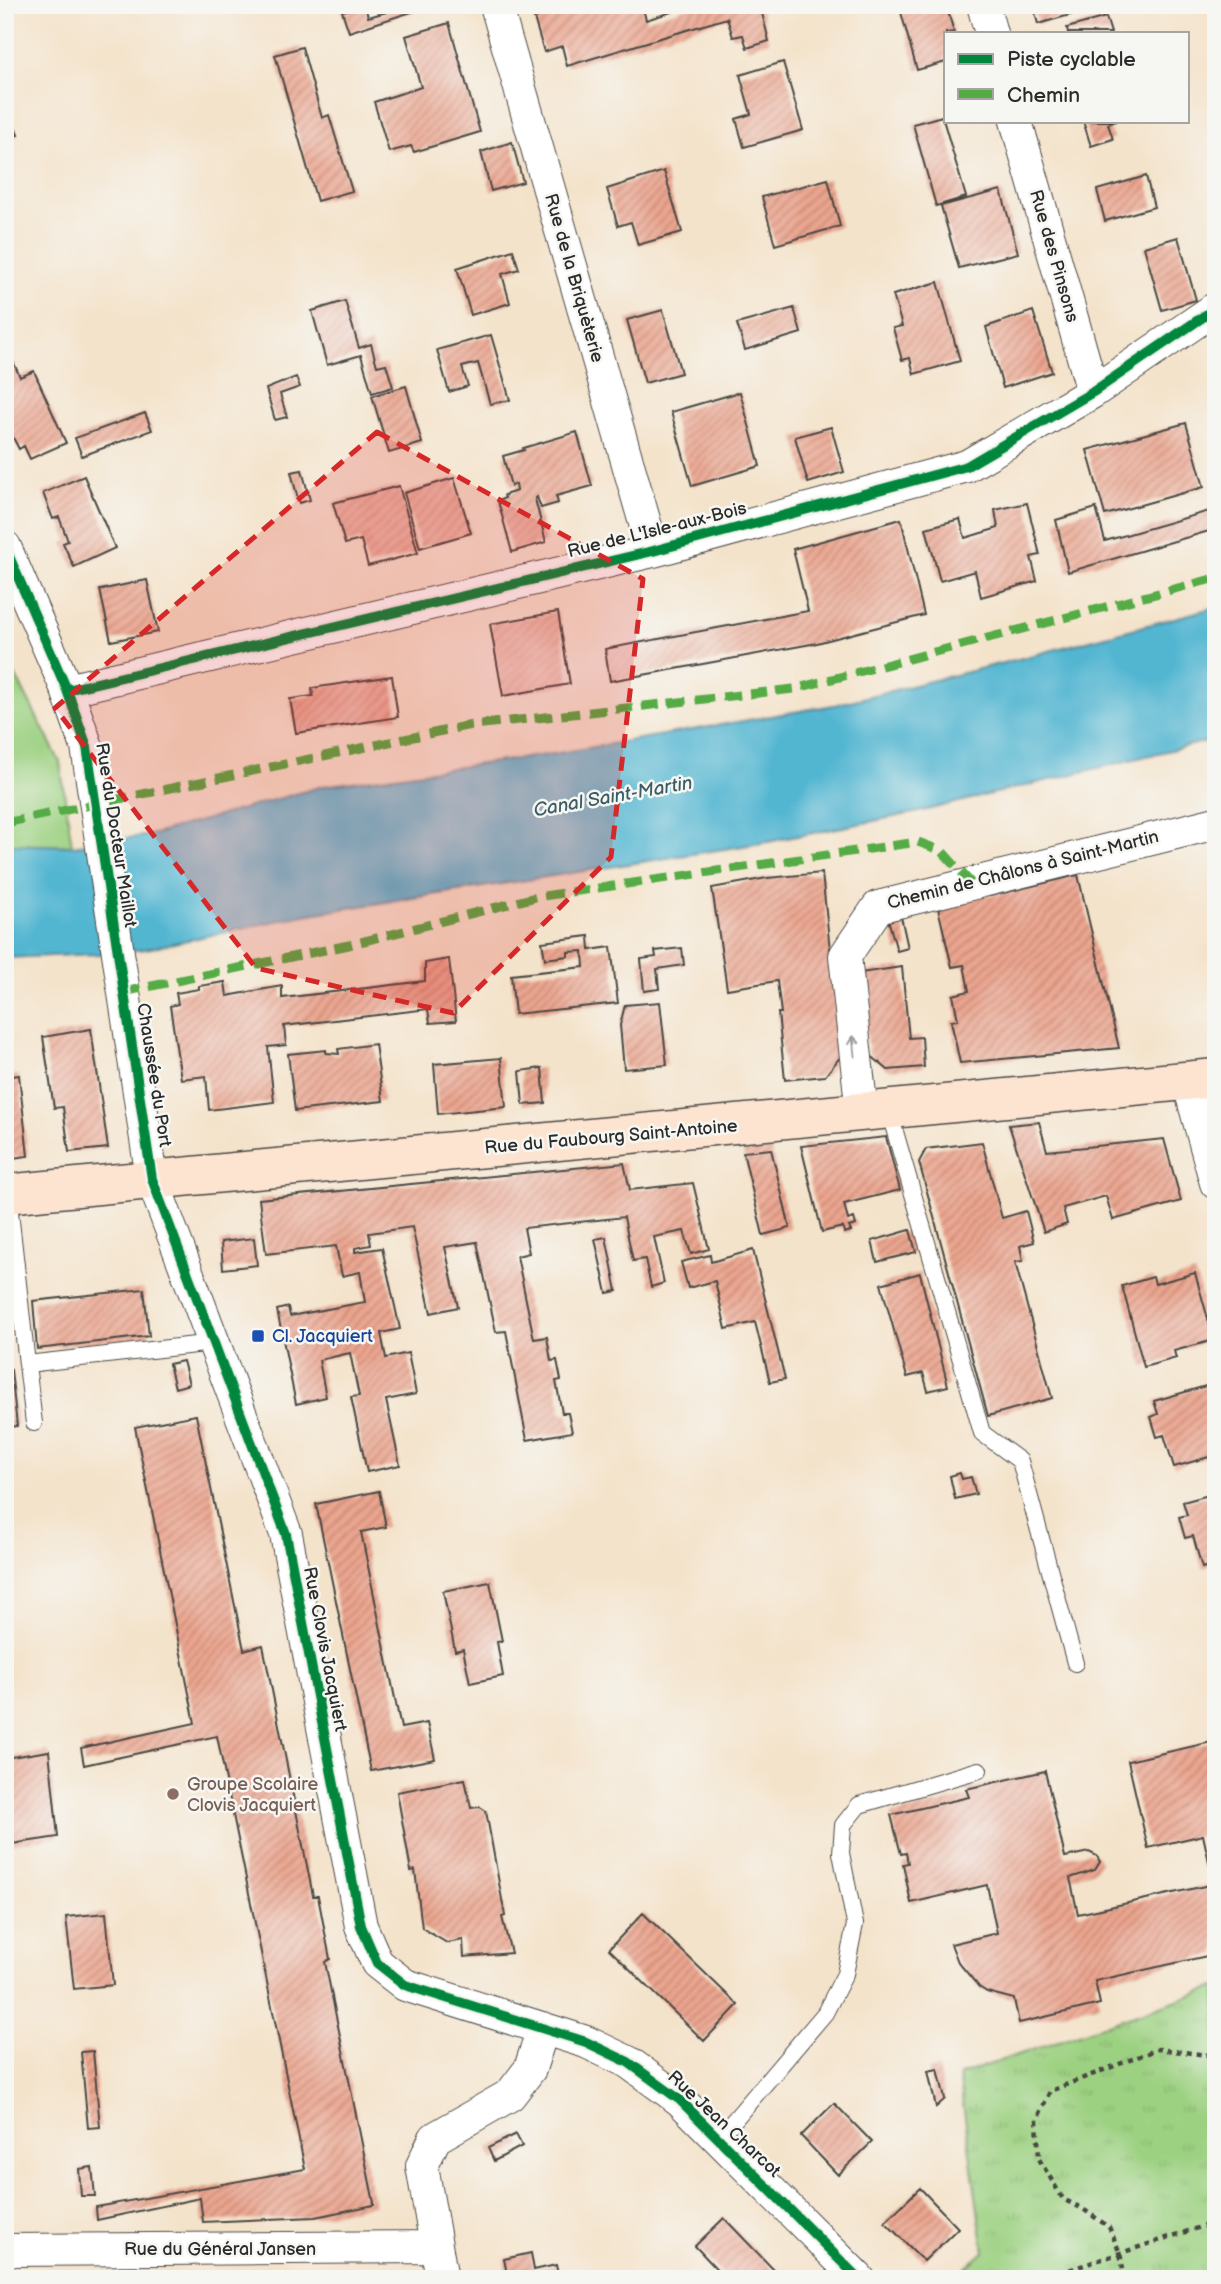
<svg xmlns="http://www.w3.org/2000/svg" width="1221" height="2284" viewBox="0 0 1221 2284" font-family="'Balsamiq Sans',sans-serif">
	<style>
		.green { fill: #9dd182; stroke: #647e56; stroke-width: 2 }
		.park { fill: url(#park-tufts); stroke: #647e56; stroke-width: 2 }
		.water { fill: #52b6d1; stroke: #3e707e; stroke-width: 2 }
		.building { fill: url(#building-hatch) }
		.lines { fill: none; stroke-linecap: round; stroke-linejoin: round }
		.lane-casing { stroke: #494743; stroke-width: 18 }
		.street-casing { stroke: #494743; stroke-width: 34 }
		.secondary-casing { stroke: #494743; stroke-width: 41 }
		.path { stroke: #494743; stroke-width: 4.5; stroke-dasharray: 5 5; stroke-linecap: butt }
		.lane { stroke: #fff; stroke-width: 16 }
		.street { stroke: #fff; stroke-width: 32 }
		.secondary { stroke: #fde4d1; stroke-width: 38 }
		.quiet { stroke: #54ab44; stroke-width: 9; stroke-dasharray: 18 9; stroke-linecap: butt }
		.cycleway-casing { stroke: #f6f6f2; stroke-width: 15 }
		.cycleway { stroke: #00873e; stroke-width: 10 }
		.oneway { stroke: #a0a0a0 }
		.marked { fill: #d62828; fill-opacity: 0.2; stroke: #d62828; stroke-width: 5; stroke-dasharray: 14 9; stroke-linejoin: round }
		.transit-dot { fill: #1a4fb4; stroke: #f6f6f2; stroke-width: 2.5 }
		.education-dot { fill: #8d6e63; stroke: #f6f6f2; stroke-width: 2.5 }
		.labels { text-anchor: middle; dominant-baseline: central; stroke-width: 5; stroke-linejoin: round; paint-order: stroke }
		.street-label { font-size: 18px; fill: #2b2b2b; stroke: #f6f6f2 }
		.transit-label { font-size: 18px; fill: #164399; stroke: #f6f6f2; text-anchor: start }
		.education-label { font-size: 18px; fill: #785e54; stroke: #f6f6f2; text-anchor: start }
		.water-label { font-size: 19px; font-style: italic; fill: #395c65; stroke: #f6f6f2 }
	</style>
	<defs>
		<pattern id="park-tufts" width="24" height="20" patternUnits="userSpaceOnUse" patternTransform="scale(1.75)"><rect width="24" height="20" fill="#9dd182"/><path d="M3 7l-1-3M5 7V3M7 7l1-3M15 17l-1-3M17 17v-4M19 17l1-3" fill="none" stroke="#87b470"/></pattern>
		<pattern id="building-hatch" width="6" height="6" patternUnits="userSpaceOnUse" patternTransform="scale(1.75)"><rect width="6" height="6" fill="#eca58f"/><path d="M-1 1l2-2M0 6l6-6M5 7l2-2" fill="none" stroke="#bf8775"/></pattern>
	</defs>
	<rect width="100%" height="100%" fill="#f6f6f2"/>
	<filter id="ink" filterUnits="userSpaceOnUse"><feTurbulence type="fractalNoise" baseFrequency=".0143" numOctaves="2"/><feDisplacementMap in="SourceGraphic" scale="14" xChannelSelector="R" yChannelSelector="G"/><feConvolveMatrix kernelMatrix="1 2 1 2 8 2 1 2 1" color-interpolation-filters="sRGB"/></filter>
	<filter id="wash" filterUnits="userSpaceOnUse"><feTurbulence type="fractalNoise" baseFrequency=".00686" numOctaves="4" result="noise"/><feDisplacementMap in="SourceGraphic" scale="28" xChannelSelector="R" yChannelSelector="G"/><feGaussianBlur stdDeviation="1.57" result="paint"/><feColorMatrix in="noise" values="0 0 0 0 0 0 0 0 0 0 0 0 0 0 0 0 0 1.4 0 .05"/><feComposite in="paint" operator="in"/></filter>
	<g filter="url(#wash)">
		<rect width="100%" height="100%" fill="#f4e3cb"/>
		<path class="green" d="M5 655 60 762 72 846 5 844Z"/>
		<path class="park" d="M1216 1987V2279H952L984 2252 959 2075Z"/>
		<path class="water" d="M1216 607V739L914 813 762 843 304 915 146 949 99 954 5 958V844L72 846 151 835 323 786 553 754 834 705 1007 662Z"/>
		<g id="blocks">
			<path class="building" d="M365 5 368 17 387 12 385 5 430 6 349 32 342 11Z
				M573 5H642L646 20 694 5H760L769 41 747 48 743 35 733 37 727 18 567 66 562 46 544 52 534 18Z
				M899 5H946L954 32 946 33V62L917 70Z
				M1033 5H1074L1077 13 1038 24Z
				M1106 17 1111 33H1068L1067 28Z
				M449 23 480 132 414 152 411 146 389 152 374 102 421 87 406 36Z
				M302 47 322 118 329 115 352 191 317 201 275 55Z
				M783 62 803 130 744 147 736 119 751 114 740 75Z
				M5 104 18 135 5 140Z
				M942 116 966 197 936 206 913 124Z
				M1083 121H1116L1108 124 1113 139 1091 146Z
				M512 142 523 182 491 191 481 152Z
				M664 171 682 232 638 245 631 222 618 226 607 189Z
				M1146 176 1154 207 1105 221 1097 190Z
				M828 179 840 226 775 245 762 197Z
				M1001 190 1018 253 959 268 941 206Z
				M1178 237 1196 300 1162 310 1144 247Z
				M513 250 519 269 502 274 510 303 471 315 457 268Z
				M938 282 960 361 914 374 910 358 902 360 893 328 902 326 893 295Z
				M345 301 359 348 371 344 377 366 386 364 393 387 372 393 361 355 327 365 312 311Z
				M794 308 801 333 745 350 737 324Z
				M663 310 681 373 645 383 627 320Z
				M1033 311 1052 372 1003 388 986 327Z
				M491 335 510 400 490 404 478 363 462 367 468 386 449 392 437 350Z
				M5 344 20 377 34 371 66 443 30 459 24 446 19 449 7 426 5 427Z
				M296 377 300 387 280 394 287 417 275 420 266 389Z
				M406 386 422 443 389 453 372 396Z
				M740 392 760 466 692 486 671 412Z
				M145 413 152 430 82 456 75 438Z
				M1186 423 1204 487 1105 515 1087 450Z
				M831 427 844 472 808 483 795 437Z
				M577 432 592 486 556 496 558 503 541 508 537 497 535 499 546 542 512 552 498 501 505 498 504 495 517 491 516 484 511 486 503 456 524 450 523 448Z
				M302 470 310 500 299 503 291 472Z
				M84 476 115 548 74 567 63 543 68 541 59 517 53 519 43 493Z
				M454 478 471 533 420 548 404 493Z
				M399 486 418 553 368 566 361 540 345 544 333 503Z
				M1027 503 1040 555 1031 557 1037 581 981 597 975 571 940 581 926 528 960 519 965 538 998 528 995 510Z
				M1096 508 1105 541 1216 509V529L1068 572 1056 520Z
				M901 519 924 615 817 643 610 681 605 649 808 611 793 549Z
				M147 580 158 632 111 641 100 590Z
				M558 612 570 684 503 696 490 624Z
				M392 676 398 717 296 733 290 699 313 696 312 688Z
				M822 873 841 1056 825 1076 785 1080 778 1013H781L777 981 727 989 712 888 767 878Z
				M1078 875 1119 1048 960 1063 951 1021 958 1020 953 995 969 991 964 965 952 967 937 904 989 891 990 896Z
				M900 912 908 948 897 951 888 919Z
				M589 936 590 950 611 947 618 1003 515 1014 511 975 584 967 583 951 568 952V956L545 959 542 942Z
				M682 948 684 965 657 969 659 989 644 991 641 959 656 957 655 951Z
				M449 959 456 1021 430 1023 428 1009 284 1026 286 1045 268 1047 274 1102 209 1110 206 1076 181 1079 170 1006 178 1004 176 993 199 989V986L225 982 227 996 282 986V998L425 981V963Z
				M902 967 909 1038 922 1037 924 1067 888 1070 869 1054 860 973Z
				M660 1002 667 1065 624 1069 620 1025 625 1005Z
				M91 1029 108 1148 69 1152 63 1107 54 1108 43 1037Z
				M375 1044 383 1101 295 1111 288 1054 326 1050V1053L339 1054 338 1049Z
				M501 1058 506 1107 438 1114 434 1064Z
				M542 1068 545 1103 523 1105 520 1071Z
				M19 1075 28 1156 5 1159V1077Z
				M1039 1122 1047 1151 1164 1139 1181 1201 1113 1220 1106 1196 1063 1208 1067 1224 1044 1232 1009 1125Z
				M886 1137 900 1190 844 1204 848 1220 854 1218 856 1225 849 1227 851 1231 844 1233 843 1227 822 1232 801 1146Z
				M982 1142 1002 1218 1026 1211 1034 1242 1020 1246 1023 1261 1015 1262 1052 1398 988 1416 919 1162 926 1149Z
				M771 1149 790 1228 763 1235 743 1152Z
				M624 1163 630 1190 693 1183 709 1249 691 1254 684 1231 654 1237 664 1283 651 1287 645 1259 633 1261 624 1217 524 1228 529 1253 517 1256 534 1339 547 1337 551 1361 557 1360 561 1380 556 1381 562 1413H568L572 1432 527 1440 506 1331 496 1332 477 1242 445 1247 458 1307 431 1313 412 1227 369 1233 371 1245 355 1248V1252L382 1248 400 1329 381 1333 386 1358 408 1353 416 1394 386 1400 400 1465 367 1472 351 1397 359 1396 350 1353 319 1360 326 1397 296 1404 277 1310 288 1307 290 1316 365 1302 360 1272 342 1276 336 1246 266 1254 259 1199Z
				M910 1230 916 1252 877 1262 872 1241Z
				M606 1237 617 1291 607 1293 595 1239Z
				M254 1238 257 1265 223 1269 221 1242Z
				M753 1250 785 1379 770 1382 755 1322 726 1329 715 1281 688 1288 681 1262 710 1255 711 1262Z
				M920 1273 948 1386 928 1391 923 1373 907 1377 881 1284Z
				M1195 1273 1214 1340 1174 1351 1176 1358 1144 1367 1122 1286 1153 1277 1155 1284Z
				M144 1289 149 1336 37 1349 33 1301Z
				M183 1361 189 1384 175 1388 169 1364Z
				M11 1370 17 1426 5 1428V1371Z
				M1216 1383V1455L1174 1467 1164 1435 1157 1437 1151 1417 1158 1414 1154 1401Z
				M196 1415 244 1650 263 1645 313 1896H318L330 1959 325 1962 374 2203V2205L315 2217 203 2222 200 2198 97 2220 96 2207 305 2169 217 1736 84 1765 81 1748 195 1723 135 1427Z
				M960 1473 962 1479 971 1477 976 1494 955 1499 950 1476Z
				M379 1491 386 1527 361 1532 401 1728 427 1723 435 1759 371 1771 316 1504Z
				M1216 1493V1564L1202 1568 1193 1536 1185 1538 1179 1517 1187 1515 1183 1502Z
				M490 1582 502 1641 497 1642 503 1676 470 1683 463 1649 455 1651 443 1591Z
				M1216 1741V1833H1214L1216 1841V1954L1095 1981 1100 2004 1019 2023 1014 1999 987 1992 979 1987 958 1962 951 1944 997 1933 987 1885 911 1903 903 1864 908 1863 906 1853 901 1854 891 1815 969 1797 966 1789 1045 1771 1065 1857 1089 1852 1097 1856 1100 1862 1095 1870 1070 1878 1078 1914 1214 1884 1203 1835 1148 1848 1128 1761Z
				M49 1751 58 1837 5 1845V1758Z
				M465 1779 471 1808 480 1807 486 1811 505 1916 502 1917 511 1953 464 1957 463 1940 447 1943 422 1928 415 1870 411 1871 397 1792Z
				M106 1913 113 1985 74 1989 66 1917Z
				M643 1913 738 2005 704 2041 609 1949Z
				M93 2051 100 2127 88 2128 81 2052Z
				M938 2069 945 2099 936 2107 928 2071Z
				M834 2103 872 2142 838 2175 801 2136Z
				M516 2134 522 2146 494 2161 488 2148Z
				M92 2167 95 2196H81L79 2169Z
				M920 2188 958 2228 924 2261 885 2222Z
				M724 2218 775 2271 767 2279H726L695 2246Z
				M531 2253 534 2270 556 2265 559 2279H505L504 2275 507 2274 504 2259Z"/>
		</g>
	</g>
	<g filter="url(#ink)">
		<use href="#blocks" fill-opacity="0" stroke="#494743" stroke-width="2"/>
		<g class="lines">
			<defs>
				<path id="lane" d="M889 1111 982 1433 1020 1461 1075 1663
					M8 1194 27 1364 213 1343
					M27 1364 34 1423
					M718 2139 825 2013 845 1974 855 1924 841 1853 843 1825 859 1805 979 1770"/>
				<path id="street" d="M496 5 653 551
					M983 5 991 33
					M1016 121 1093 392
					M5 547 67 690 87 747 152 1179 286 1534 361 1926 377 1963 405 1985 586 2042 628 2062 680 2100 859 2279
					M67 690 653 551 967 466 1093 392 1216 308
					M1188 1081 1216 1183
					M862 1113 845 956 878 907 1216 823
					M5 2250 436 2247
					M442 2279 422 2166 435 2138 510 2095 530 2069 543 2028"/>
				<path id="secondary" d="M5 1194 1216 1078"/>
			</defs>
			<use href="#lane" class="lane-casing"/>
			<use href="#street" class="street-casing"/>
			<use href="#secondary" class="secondary-casing"/>
			<path class="path" d="M1041 2279 1216 2222
				M1125 2279 1120 2253 1109 2227 1083 2209 1063 2199 1039 2159 1037 2120 1050 2091 1158 2049 1216 2056"/>
			<use href="#lane" class="lane"/>
			<use href="#street" class="street"/>
			<use href="#secondary" class="secondary"/>
			<path class="quiet" d="M5 823 466 726 794 689 1216 578
				M123 992 349 945 536 897 918 842 942 851 971 883"/>
			<defs>
				<path id="cycleway" d="M5 547 67 690 87 747 152 1179 286 1534 361 1926 377 1963 405 1985 586 2042 628 2062 680 2100 859 2279
					M67 690 653 551 967 466 1093 392 1216 308"/>
			</defs>
			<use href="#cycleway" class="cycleway-casing"/>
			<use href="#cycleway" class="cycleway"/>
		</g>
		<defs><path id="oneway-shaft" d="M-6 0H5M1.5-3L5.5 0L1.5 3" fill="none" stroke-width="1.6" stroke-linecap="round" stroke-linejoin="round" transform="scale(1.75)"/></defs>
		<use class="oneway" href="#oneway-shaft" transform="translate(854 1046) rotate(-96)"/>
	</g>
	<path class="marked" d="M377 432 643 579 611 857 453 1013 256 968 55 708Z"/>
	<rect class="transit-dot" x="251" y="1329" width="14" height="14" rx="3.5"/>
	<circle class="education-dot" cx="173" cy="1794" r="7"/>
	<g class="labels">
		<g class="street-label">
			<text transform="translate(1054 256) rotate(74)">Rue des Pinsons</text>
			<text transform="translate(574 278) rotate(74)">Rue de la Briquèterie</text>
			<text transform="translate(657 530) rotate(-14)">Rue de L'Isle-aux-Bois</text>
			<text transform="translate(116 835) rotate(81)">Rue du Docteur Maillot</text>
			<text transform="translate(1023 870) rotate(-14)">Chemin de Châlons à Saint-Martin</text>
			<text transform="translate(154 1075) rotate(81)">Chaussée du Port</text>
			<text transform="translate(611 1137) rotate(-5)">Rue du Faubourg Saint-Antoine</text>
			<text transform="translate(325 1649) rotate(79)">Rue Clovis Jacquiert</text>
			<text transform="translate(724 2124) rotate(43)">Rue Jean Charcot</text>
			<text x="220" y="2249">Rue du Général Jansen</text>
		</g>
		<g class="transit-label">
			<text x="272" y="1336">Cl. Jacquiert</text>
		</g>
		<g class="education-label">
			<text x="187" y="1784">Groupe Scolaire<tspan x="187" dy="21">Clovis Jacquiert</tspan></text>
		</g>
		<g class="water-label">
			<text transform="translate(613 797) rotate(-10)">Canal Saint-Martin</text>
		</g>
	</g>
	<rect width="1221" height="2284" fill="none" stroke="#f6f6f2" stroke-width="28"/>
	<rect x="944" y="32" width="245" height="91" fill="#f6f6f2" stroke="#a5a5a2" stroke-width="2"/>
	<rect x="958" y="54" width="35" height="10" fill="#00873e" stroke="#a5a5a2" stroke-width="2"/>
	<text x="1007" y="66" font-size="21" fill="#2b2b2b">Piste cyclable</text>
	<rect x="958" y="89" width="35" height="10" fill="#54ab44" stroke="#a5a5a2" stroke-width="2"/>
	<text x="1007" y="102" font-size="21" fill="#2b2b2b">Chemin</text>
</svg>
